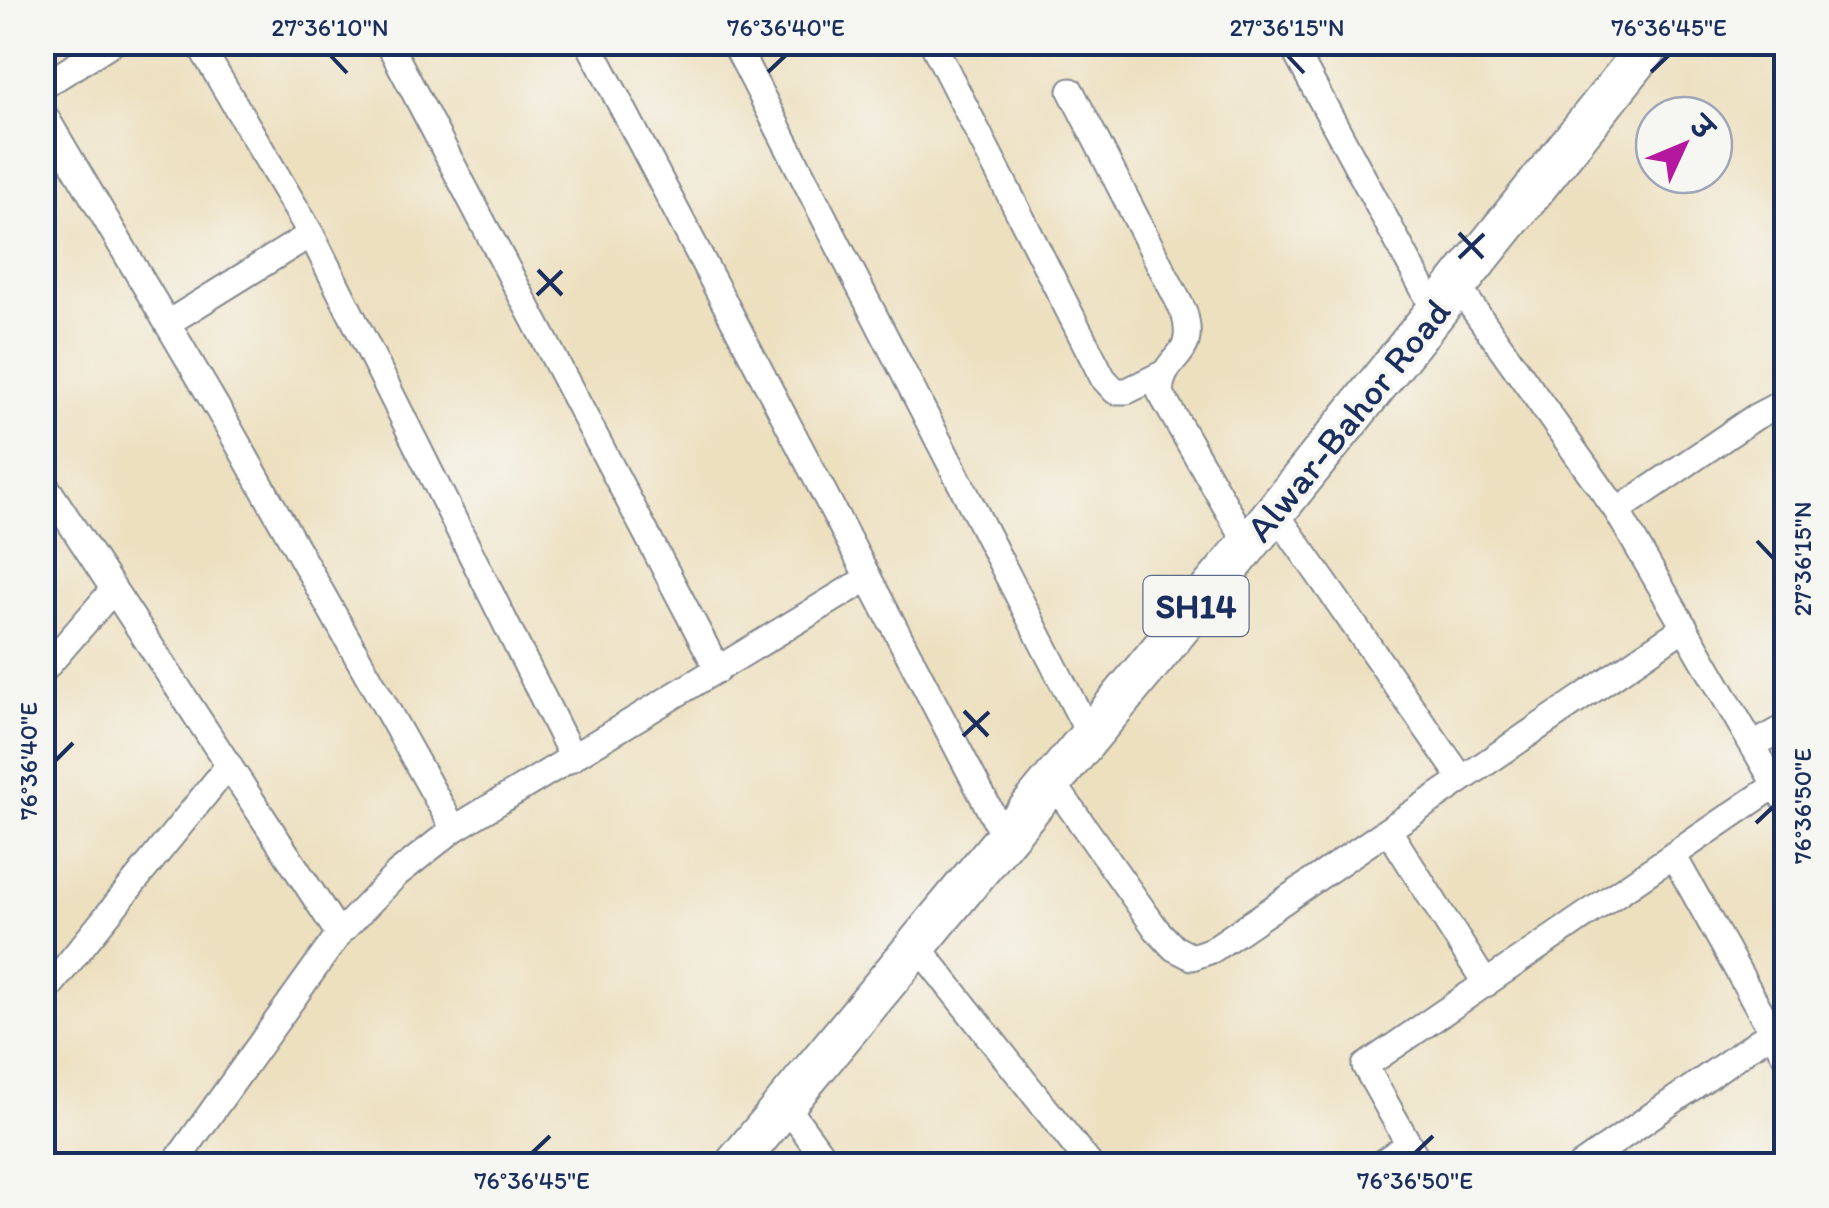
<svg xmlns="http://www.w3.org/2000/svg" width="1829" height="1208" viewBox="0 0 1829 1208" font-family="Itim,'Playpen Sans Deva',sans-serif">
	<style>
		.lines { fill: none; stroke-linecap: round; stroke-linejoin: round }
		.street-casing { stroke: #84888e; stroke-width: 29 }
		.primary-casing { stroke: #84888e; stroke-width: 44 }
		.street { stroke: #fff; stroke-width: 25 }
		.primary { stroke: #fff; stroke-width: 40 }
		.ticks { fill: none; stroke: #1b2f5e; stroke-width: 4 }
		.labels { text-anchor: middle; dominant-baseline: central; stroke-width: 8; stroke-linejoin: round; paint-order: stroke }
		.shield { fill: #f6f6f2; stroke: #5d6b8a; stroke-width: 2.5 }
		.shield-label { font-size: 35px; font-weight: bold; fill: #1b2f5e }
		.street-label { font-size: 38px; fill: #1b2f5e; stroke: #f6f6f2 }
		.neatline { fill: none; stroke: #1b2f5e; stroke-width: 4 }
		.ticks-label { font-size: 25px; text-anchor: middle; fill: #1b2f5e }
	</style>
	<rect width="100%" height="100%" fill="#f6f6f2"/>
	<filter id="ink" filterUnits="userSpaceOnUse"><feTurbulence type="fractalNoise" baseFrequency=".01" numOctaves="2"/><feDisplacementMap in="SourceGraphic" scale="20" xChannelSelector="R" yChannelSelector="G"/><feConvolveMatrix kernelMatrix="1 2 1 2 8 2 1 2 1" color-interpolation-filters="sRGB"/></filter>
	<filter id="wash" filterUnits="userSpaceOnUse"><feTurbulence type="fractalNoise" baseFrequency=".0048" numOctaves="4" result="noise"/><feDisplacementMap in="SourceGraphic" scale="40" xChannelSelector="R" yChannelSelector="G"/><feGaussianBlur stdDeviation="2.25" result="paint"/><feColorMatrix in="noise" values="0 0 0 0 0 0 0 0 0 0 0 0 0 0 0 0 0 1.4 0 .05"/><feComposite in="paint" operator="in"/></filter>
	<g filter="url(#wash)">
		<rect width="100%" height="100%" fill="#ede0bf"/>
	</g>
	<g filter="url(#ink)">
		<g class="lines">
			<defs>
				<path id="street" d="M198 42 311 234 573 758
					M388 42 718 670
					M588 42 1004 837
					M734 42 1089 734
					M932 42 1103 378 1115 391H1127L1162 374
					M1290 42 1435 311
					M42 87 113 42
					M1071 91 1184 312C1198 361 1164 351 1160 392L1248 545
					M42 111 229 428 454 829
					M1456 284 1617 511 1786 803
					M168 323 311 234
					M42 480 339 934
					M1617 511 1755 417 1776 406 1786 407
					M1275 512 1462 779
					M42 672 113 590
					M1755 744 1786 727
					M1051 780 1157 930 1174 948 1192 957 1212 950 1685 627
					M1389 831 1486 984
					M1673 855 1786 1057
					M915 943 1091 1166
					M42 996 229 765
					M785 1104 830 1166
					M173 1166 339 934 397 874 454 829 868 578
					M1377 1166 1409 1144
					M1421 1166 1365 1066 1777 784
					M1580 1166 1773 1031"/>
				<path id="primary" d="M734 1166 1275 512 1652 42"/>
			</defs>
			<use href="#street" class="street-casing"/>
			<use href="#primary" class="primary-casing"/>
			<use href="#street" class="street"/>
			<use href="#primary" class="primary"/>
		</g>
	</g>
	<path class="ticks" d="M330 55 347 73M1287 55 1304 73M768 72 786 55M1651 72 1669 55M1459 233 1483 258M1459 258 1484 234M538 270 562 295M537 295 562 271M1757 541 1774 559M964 711 988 736M963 736 989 712M55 761 73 743M1756 823 1774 806M532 1153 550 1136M1415 1153 1433 1136"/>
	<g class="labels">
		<rect class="shield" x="1143.5" y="576" width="105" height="60" rx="8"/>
		<g class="shield-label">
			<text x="1196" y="606">SH14</text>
		</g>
		<g class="street-label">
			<text transform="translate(1348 420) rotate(-51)">Alwar-Bahor Road</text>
		</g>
	</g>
	<rect width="1829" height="1208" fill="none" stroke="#f6f6f2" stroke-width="110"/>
	<g transform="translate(1684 145) rotate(46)"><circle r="48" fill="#f6f6f2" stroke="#9ea6b7" stroke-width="2.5"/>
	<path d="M0-8L18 38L0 25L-18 38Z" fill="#b5179e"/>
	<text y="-15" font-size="28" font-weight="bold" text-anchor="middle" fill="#1b2f5e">उ</text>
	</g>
	<rect x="55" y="55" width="1719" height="1098" class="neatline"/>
	<g class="ticks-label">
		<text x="330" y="36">27°36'10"N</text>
		<text x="786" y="36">76°36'40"E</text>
		<text x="1287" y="36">27°36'15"N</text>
		<text x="1669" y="36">76°36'45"E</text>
		<text transform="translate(1802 559) rotate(-90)" y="9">27°36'15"N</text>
		<text transform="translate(28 761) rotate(-90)" y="9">76°36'40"E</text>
		<text transform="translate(1802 806) rotate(-90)" y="9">76°36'50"E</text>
		<text x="532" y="1189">76°36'45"E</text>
		<text x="1415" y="1189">76°36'50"E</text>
	</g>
</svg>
